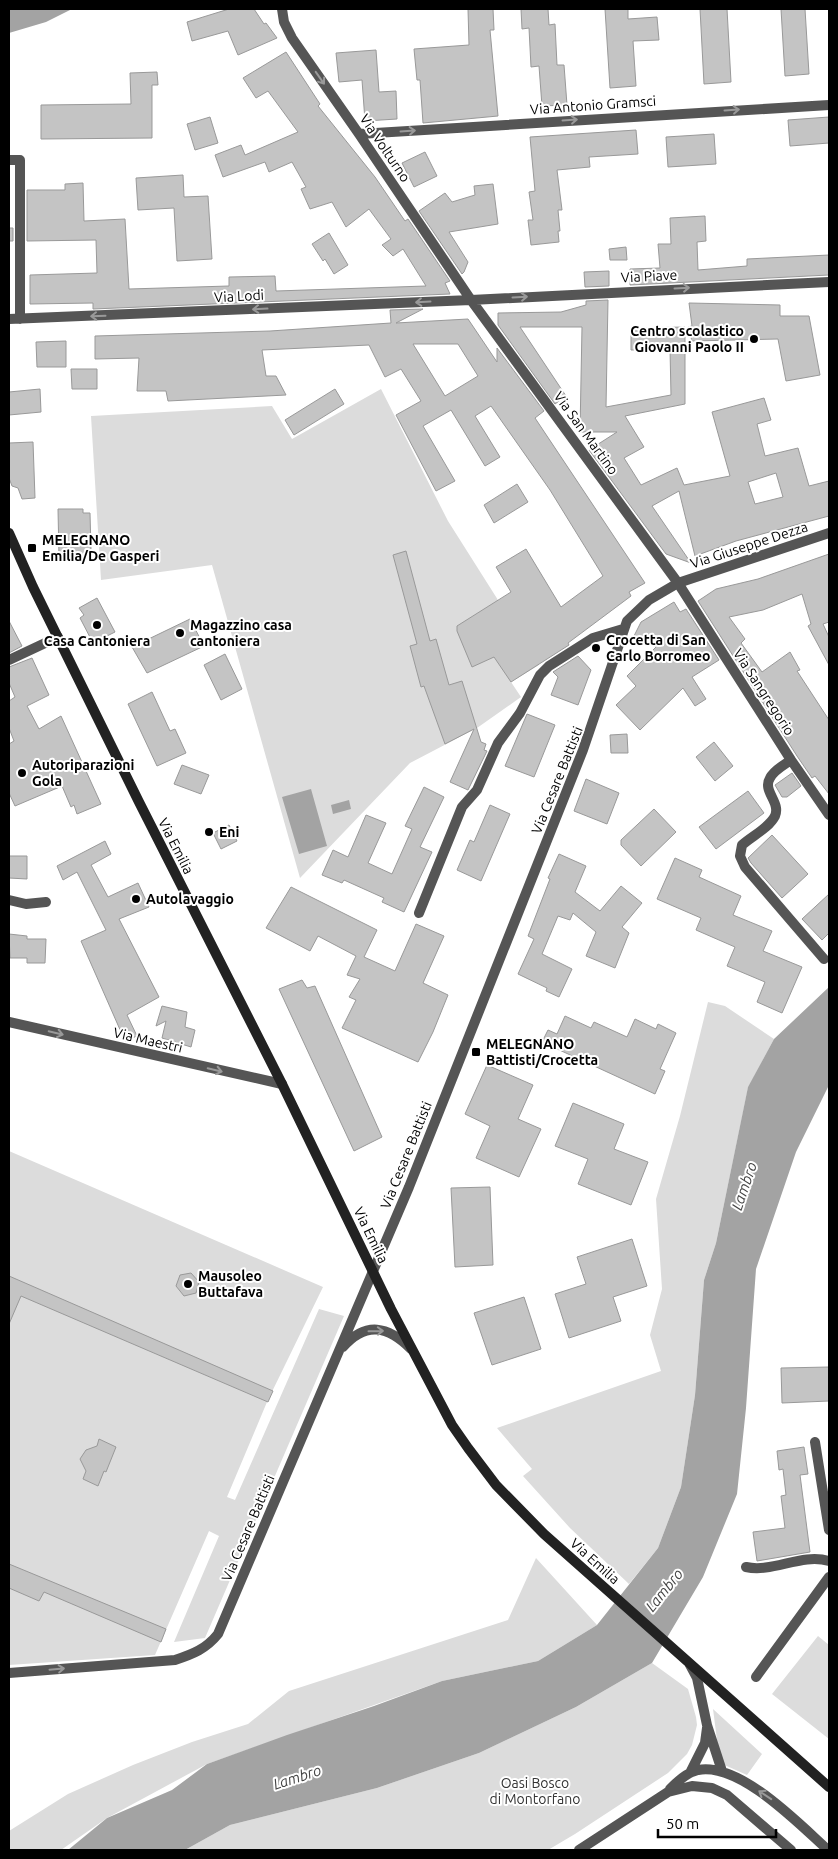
<svg xmlns="http://www.w3.org/2000/svg" width="838" height="1859" viewBox="0 0 838 1859" font-family="Ubuntu,sans-serif">
	<style>
		.green { fill: #dcdcdc }
		.water { fill: #a3a3a3 }
		.building { fill: #c4c4c4; stroke: #999; fill-rule: evenodd }
		.lines { fill: none; stroke-linecap: round; stroke-linejoin: round }
		.street { stroke: #555; stroke-width: 10 }
		.secondary { stroke: #222; stroke-width: 10 }
		.oneway { stroke: #999 }
		.poi-dot { fill: #000; stroke: #fff; stroke-width: 2 }
		.labels { text-anchor: middle; dominant-baseline: central; stroke-width: 4; stroke-linejoin: round; paint-order: stroke }
		.street-label { font-size: 14px; fill: #000; stroke: #fff }
		.poi-label { font-size: 14px; font-weight: bold; fill: #000; stroke: #fff; text-anchor: start }
		.park-label { font-size: 14px; fill: #333; stroke: #fff }
		.water-label { font-size: 15px; font-style: italic; fill: #444; stroke: #fff }
	</style>
	<rect width="100%" height="100%" fill="#fff"/>
	<path class="green" d="M381 389 448 521 539 665 511 682 521 697 477 728 410 763 300 878 212 565 101 580 91 416 272 406 292 439Z
		M708 1002 725 1006 774 1039 748 1088 716 1243 704 1280 695 1395 681 1487 658 1548 629 1584 570 1528 523 1476 532 1469 497 1428 661 1371 650 1335 662 1289 656 1199 680 1116Z
		M9 1151 323 1287 267 1402 227 1497 235 1500 319 1309 344 1316 205 1638 174 1642 219 1536 209 1531 155 1655 9 1665Z
		M536 1558 597 1625 538 1661 442 1681 207 1764 107 1818 61 1850H9V1831L68 1794 133 1765 192 1742 248 1724 289 1691 508 1620Z
		M818 1636 829 1645V1739L772 1694Z
		M652 1663 688 1689 696 1717 697 1725 692 1745 687 1754 668 1773 575 1834 548 1850H185L230 1825 377 1788 479 1753 576 1707Z
		M713 1709 762 1754 747 1775 720 1763Z"/>
	<path class="water" d="M9 9H72L46 22 9 33Z
		M311 789 327 846 299 854 282 797Z
		M349 800 351 809 333 814 331 805Z
		M829 987V1085L796 1152 756 1269 746 1408 737 1494 703 1577 652 1663 576 1707 479 1753 377 1788 230 1825 185 1850H68L107 1818 172 1790 207 1764 287 1735 374 1706 442 1681 538 1661 597 1625 658 1548 681 1487 695 1395 704 1280 716 1243 748 1087 774 1039Z"/>
	<path class="building" d="M229 9H254L264 24 266 23 277 38 238 55 228 31 192 41 187 22Z
		M468 9H493L494 30H490L498 116 423 123 420 80H417L414 49 469 45Z
		M521 9H548L549 25 555 24 557 65H564L567 105 542 106 539 66 531 67 529 28 522 29Z
		M605 9H628V19L657 17 659 40 633 41 636 86 610 88Z
		M700 9H727L731 82 704 84Z
		M781 9H805L809 74 785 76Z
		M376 50 379 92 396 91 397 119 365 121 362 80 339 82 336 53Z
		M286 52 320 104 318 106 375 177 405 221 408 219 450 281 445 283 450 294 93 309V303L30 304V275L97 273 96 240 27 241V190H65V184L83 183 84 221 125 219 129 289 229 286V277L275 276 276 291 426 286 403 249 393 256 382 245 391 239 369 209 346 227 332 202 310 209 301 189 306 187 292 162 269 172 265 162 223 177 215 155 241 145 245 155 298 132 268 91 256 98 243 78Z
		M157 72 158 85H152V138L41 139V105L131 104 130 73Z
		M210 117 218 143 195 150 187 124Z
		M829 117V143L790 146 788 120Z
		M636 130 638 154 589 157 590 167 557 170 562 210H558L560 231H558L559 242 531 245 528 220H533L529 192 535 191 530 137Z
		M714 134 716 164 668 167 666 137Z
		M425 152 437 176 414 187 402 163Z
		M183 175 184 197 208 196 212 259 177 261 174 208 138 210 136 178Z
		M493 184 498 224 449 232 468 262 464 272 462 274 419 211 445 193 452 202 475 195 474 186Z
		M705 216 706 241 697 242 698 270 747 266V259L829 255V275L630 285V269L660 268 658 244H671L670 218Z
		M9 228H13V241H9Z
		M329 233 348 265 334 274 325 259 323 261 312 244Z
		M626 247 627 260H610L609 249Z
		M609 271V286L585 287 584 272Z
		M608 300 606 407 671 395 670 349 631 350V328L685 327V404L625 416 644 447 624 458 641 485 677 468 684 485 730 476 712 412 764 398 771 420 757 424 765 456 798 448 809 486 829 481V516L736 541 695 556 679 491 652 506 691 563 666 554 589 450 617 432H580L582 327H520L566 396 555 404 498 325V313L561 312 586 305V301ZM776 473 783 497 755 504 748 482Z
		M689 303 780 305V316H809L820 375 786 381 778 339 692 341 688 327 692 326Z
		M423 309 396 323 468 319 497 362V348L544 411 535 418 645 583 629 592 631 596 568 643 569 645 511 682 494 657 472 667 457 631V626L511 592 496 567 526 549 561 607 603 576 550 490 491 406 475 416 500 457 485 466 451 410 423 426 455 481 436 491 396 415 421 401 401 369 385 377 369 345 262 350 266 376H276L286 395 168 401 166 391H137L139 358 95 359V336L270 331 391 323 390 310ZM413 344H458L478 376 445 396Z
		M66 341V367H37L36 342Z
		M71 369H97V389H72Z
		M40 389 41 412 9 415V392Z
		M335 389 344 404 294 435 285 420Z
		M33 442 35 498 22 499 18 488 12 486 9 478V443Z
		M517 484 528 502 494 523 484 505Z
		M58 509H83V513H90L91 551H84V558H59Z
		M406 551 430 641 436 639 449 685 462 681 481 742 486 744 484 750 487 751 468 790 450 782 474 729 445 744 424 686 421 687 410 646 417 644 393 555Z
		M829 554V622L823 624 829 637V665L808 626 811 624 802 594 763 610 729 617 745 639 741 643 762 672 790 652 800 670 797 671 829 720V794L815 776 812 778 797 756 698 601 716 589 758 579Z
		M97 598 115 632 93 643 80 618 84 615 79 608Z
		M674 602 680 612 686 609 719 660 692 677 706 699 695 706 683 688 640 730 616 705 636 686 627 676 656 647 634 636 641 622Z
		M190 619 204 646 147 673 132 647Z
		M9 621 22 646 9 653Z
		M225 654 242 689 221 700 204 665Z
		M578 656 591 670 578 705 551 695 558 677 553 672Z
		M32 658 49 695 27 706 39 729 61 716 101 804 77 814 74 805 71 807 62 786 15 806 9 793V744L14 741 9 728V701L15 697 9 683V667Z
		M152 692 170 731 175 729 186 753 157 766 128 704Z
		M527 714 555 725 534 777 505 766Z
		M627 734 628 753H611L610 735Z
		M714 742 733 766 715 781 696 757Z
		M182 765 209 775 201 794 174 784Z
		M792 773 801 786 787 797H782L775 785Z
		M586 779 619 793 607 824 574 811Z
		M424 787 444 797 420 847 432 852 404 912 382 902 384 898 344 880 342 883 322 875 333 850 348 857 366 815 386 823 368 863 392 874 412 829 405 826Z
		M748 791 764 813 716 849 699 827Z
		M490 805 510 814 481 881 457 870 470 840 474 842Z
		M654 809 676 832 641 866 621 845V840Z
		M229 825 237 841 221 849 213 833Z
		M772 835 808 874 782 898 751 863 748 858Z
		M105 841 111 854 91 865 108 897 138 883 149 907 119 919 159 997 127 1015 137 1036 125 1041 81 941 106 930 77 872 63 880 57 866Z
		M559 854 586 866 575 892 600 911 621 886 642 903 622 927 629 933 615 968 586 956 596 932 573 913 570 920 558 916 542 954 572 969 559 997 546 991 547 988 518 974 534 939 528 936 550 879 548 878Z
		M9 856H27V879L9 878Z
		M675 858 702 870 699 877 741 896 733 915 772 931 763 951 802 967 782 1013 757 1002 765 982 727 966 735 947 696 930 701 918 657 899Z
		M291 887 377 930 364 957 395 971 416 924 444 936 423 983 448 995 433 1032 418 1062 342 1028 356 1000 349 997 360 979 347 975 356 956 318 936 310 951 266 928Z
		M829 894V933L822 940 802 919Z
		M9 934 27 936V939H46L45 963H27V958H10Z
		M302 980 307 988 315 986 382 1137 354 1151 279 989Z
		M162 1006 187 1012 185 1027 195 1030 191 1047 162 1038 166 1021 156 1026Z
		M565 1016 591 1028 594 1022 627 1037 635 1019 656 1029 658 1024 676 1033 660 1069 665 1071 655 1094 542 1042 548 1030 557 1034Z
		M487 1065 533 1085 518 1119 541 1129 519 1177 476 1158 490 1126 465 1114Z
		M573 1103 624 1124 614 1149 648 1162 631 1205 578 1184 588 1159 555 1146Z
		M490 1187 493 1265 455 1267 451 1188Z
		M632 1239 647 1286 613 1297 621 1321 569 1338 555 1294 586 1284 577 1257Z
		M191 1273 199 1282 196 1293 184 1296 176 1286 180 1275Z
		M9 1276 273 1391 268 1402 21 1296 9 1324Z
		M524 1297 541 1349 492 1365 474 1313Z
		M829 1367V1401L782 1403 781 1368Z
		M99 1439 116 1447 106 1472 104 1471 98 1486 83 1479 86 1471 80 1459 86 1450 97 1446Z
		M804 1447 808 1474 800 1475 810 1552 757 1561 753 1532 785 1528 781 1496 786 1495 783 1469 779 1470 777 1451Z
		M9 1564 166 1629 161 1642 44 1592 39 1601 9 1588Z"/>
	<g class="lines">
		<path class="street" d="M282 9 284 22 292 38 359 134 471 300 678 583 791 760 829 815
			M359 134 829 105
			M9 160H20V319
			M9 319 471 300 829 282
			M9 660 58 637
			M791 760C784 765 774 770 770 778 762 791 781 802 775 816 769 828 752 836 742 845L740 856 745 867 824 959
			M9 900 26 904 46 902
			M419 913 462 807 477 790 498 743 520 713 540 675 549 666 593 638 623 629
			M9 1022 282 1084
			M343 1347C366 1321 388 1326 411 1349
			M815 1442 829 1530
			M746 1567C773 1573 801 1553 829 1561
			M690 1665 697 1678 707 1725 722 1771
			M9 1673 175 1660C193 1654 206 1649 218 1634L409 1187 583 750 627 621 649 600 678 583 829 533
			M756 1677 829 1577
			M690 1773 705 1743 707 1728
			M670 1789C678 1781 686 1773 698 1770 740 1762 799 1824 828 1850
			M579 1850 668 1792 692 1786 712 1788 727 1795 791 1850"/>
		<path class="secondary" d="M9 533 33 587 139 802 282 1084 391 1309 452 1425 468 1448 496 1485 544 1534 829 1787"/>
	</g>
	<defs><path id="oneway-shaft" d="M-6 0H5M1.5-3L5.5 0L1.5 3" fill="none" stroke-width="1.6" stroke-linecap="round" stroke-linejoin="round" transform="scale(1.25)"/></defs>
	<g class="oneway">
		<use href="#oneway-shaft" transform="translate(320 78) rotate(55)"/>
		<use href="#oneway-shaft" transform="translate(732 110) rotate(-4)"/>
		<use href="#oneway-shaft" transform="translate(570 120) rotate(-4)"/>
		<use href="#oneway-shaft" transform="translate(408 131) rotate(-4)"/>
		<use href="#oneway-shaft" transform="translate(682 288) rotate(-3)"/>
		<use href="#oneway-shaft" transform="translate(520 297) rotate(-3)"/>
		<use href="#oneway-shaft" transform="translate(423 302) rotate(177)"/>
		<use href="#oneway-shaft" transform="translate(260 309) rotate(177)"/>
		<use href="#oneway-shaft" transform="translate(98 316) rotate(178)"/>
		<use href="#oneway-shaft" transform="translate(56 1033) rotate(13)"/>
		<use href="#oneway-shaft" transform="translate(215 1070) rotate(13)"/>
		<use href="#oneway-shaft" transform="translate(376 1331) rotate(-1)"/>
		<use href="#oneway-shaft" transform="translate(57 1669) rotate(-5)"/>
		<use href="#oneway-shaft" transform="translate(765 1795) rotate(-146)"/>
	</g>
	<g class="poi-dot">
		<circle cx="754" cy="339" r="5"/>
		<rect x="27" y="543" width="10" height="10" rx="2.5"/>
		<circle cx="97" cy="625" r="5"/>
		<circle cx="180" cy="633" r="5"/>
		<circle cx="596" cy="648" r="5"/>
		<circle cx="22" cy="773" r="5"/>
		<circle cx="209" cy="832" r="5"/>
		<circle cx="136" cy="899" r="5"/>
		<rect x="471" y="1047" width="10" height="10" rx="2.5"/>
		<circle cx="188" cy="1284" r="5"/>
	</g>
	<g class="labels">
		<g class="street-label">
			<text transform="translate(593 105) rotate(-4)">Via Antonio Gramsci</text>
			<text transform="translate(385 148) rotate(56)">Via Volturno</text>
			<text transform="translate(649 276) rotate(-3)">Via Piave</text>
			<text transform="translate(239 296) rotate(-3)">Via Lodi</text>
			<text transform="translate(586 433) rotate(54)">Via San Martino</text>
			<text transform="translate(749 545) rotate(-18)">Via Giuseppe Dezza</text>
			<text transform="translate(764 692) rotate(57)">Via Sangregorio</text>
			<text transform="translate(557 780) rotate(-68)">Via Cesare Battisti</text>
			<text transform="translate(176 846) rotate(63)">Via Emilia</text>
			<text transform="translate(148 1040) rotate(13)">Via Maestri</text>
			<text transform="translate(406 1155) rotate(-68)">Via Cesare Battisti</text>
			<text transform="translate(371 1235) rotate(64)">Via Emilia</text>
			<text transform="translate(248 1528) rotate(-67)">Via Cesare Battisti</text>
			<text transform="translate(595 1561) rotate(42)">Via Emilia</text>
		</g>
		<g class="poi-label">
			<text x="744" y="331" text-anchor="end">Centro scolastico<tspan x="744" dy="16">Giovanni Paolo II</tspan></text>
			<text x="42" y="540">MELEGNANO<tspan x="42" dy="16">Emilia/De Gasperi</tspan></text>
			<text x="190" y="625">Magazzino casa<tspan x="190" dy="16">cantoniera</tspan></text>
			<text x="606" y="640">Crocetta di San<tspan x="606" dy="16">Carlo Borromeo</tspan></text>
			<text x="97" y="641" text-anchor="middle">Casa Cantoniera</text>
			<text x="32" y="765">Autoriparazioni<tspan x="32" dy="16">Gola</tspan></text>
			<text x="219" y="832">Eni</text>
			<text x="146" y="899">Autolavaggio</text>
			<text x="486" y="1044">MELEGNANO<tspan x="486" dy="16">Battisti/Crocetta</tspan></text>
			<text x="198" y="1276">Mausoleo<tspan x="198" dy="16">Buttafava</tspan></text>
		</g>
		<g class="park-label">
			<text x="535" y="1783">Oasi Bosco<tspan x="535" dy="16">di Montorfano</tspan></text>
		</g>
		<g class="water-label">
			<text transform="translate(744 1186) rotate(-71)">Lambro</text>
			<text transform="translate(664 1590) rotate(-51)">Lambro</text>
			<text transform="translate(297 1777) rotate(-18)">Lambro</text>
		</g>
	</g>
	<rect width="838" height="1859" fill="none" stroke="#000000" stroke-width="20"/>
	<path d="M658 1829v8h118v-8" fill="none" stroke="#000000" stroke-width="2.5"/>
	<text x="666" y="1829" font-size="15" fill="#000000" stroke="#ffffff" stroke-width="4" paint-order="stroke">50 m</text>
</svg>
